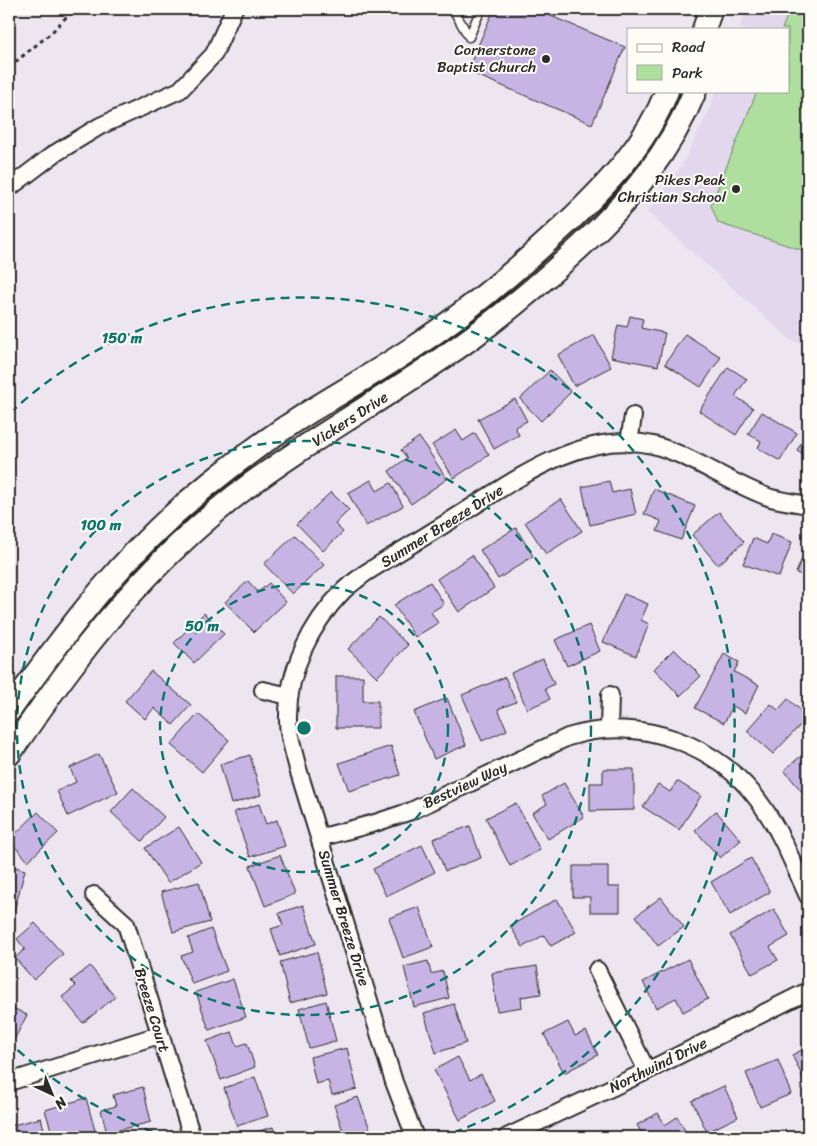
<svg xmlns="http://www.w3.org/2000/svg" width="817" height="1146" viewBox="0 0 817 1146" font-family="Sriracha,sans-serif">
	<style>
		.built { fill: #e2d7ed }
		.green { fill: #afdf9e; stroke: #6d8564 }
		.building { fill: #c7b4e4; stroke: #2b2b2b }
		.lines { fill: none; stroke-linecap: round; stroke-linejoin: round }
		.lane-casing { stroke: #2b2b2b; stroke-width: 11 }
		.street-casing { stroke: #2b2b2b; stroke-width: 20 }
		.secondary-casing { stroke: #2b2b2b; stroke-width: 26 }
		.path { stroke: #2b2b2b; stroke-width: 3; stroke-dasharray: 4 4; stroke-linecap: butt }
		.lane { stroke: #fdfcf7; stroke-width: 8 }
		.street { stroke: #fdfcf7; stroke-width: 16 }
		.secondary { stroke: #fdfcf7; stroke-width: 22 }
		.ring { fill: none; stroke: #0f766e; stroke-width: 2.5; stroke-dasharray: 9 6 }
		.poi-dot { fill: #2b2b2b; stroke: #fdfcf7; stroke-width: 2 }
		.labels { text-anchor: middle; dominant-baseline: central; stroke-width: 4; stroke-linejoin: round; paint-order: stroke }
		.poi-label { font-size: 15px; fill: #2b2b2b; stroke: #fdfcf7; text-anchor: end }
		.street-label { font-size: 15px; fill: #2b2b2b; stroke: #fdfcf7 }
		.centre { fill: #0f766e; stroke: #fdfcf7; stroke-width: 2.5 }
		.ring-label { font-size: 15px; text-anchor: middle; font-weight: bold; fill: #0f766e; stroke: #fdfcf7; stroke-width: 4; stroke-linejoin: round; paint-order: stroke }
	</style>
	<rect width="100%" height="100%" fill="#ede6f1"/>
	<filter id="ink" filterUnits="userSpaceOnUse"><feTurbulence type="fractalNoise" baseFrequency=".02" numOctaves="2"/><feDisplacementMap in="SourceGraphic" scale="10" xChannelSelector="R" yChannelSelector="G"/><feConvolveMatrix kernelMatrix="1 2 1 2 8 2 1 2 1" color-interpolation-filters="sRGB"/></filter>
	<g filter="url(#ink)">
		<path class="built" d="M747 9H808V347L791 340 647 212 682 165 710 109 716 91H788V29H739Z"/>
		<path class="green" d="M790 9H808V252L718 223 711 205 757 91H788V29H782Z"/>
		<path class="building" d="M494 9H534L625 47 592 124 467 71Z
			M630 316 643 319 641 328 665 333 658 366 611 357 618 325 627 327Z
			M685 334 721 357 701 387 665 364Z
			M594 335 611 367 574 386 558 355Z
			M728 367 747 379 735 396 753 408 736 435 699 411Z
			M550 370 571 392 541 421 520 399Z
			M515 399 527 421 515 427 519 435 494 449 478 419Z
			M762 412 797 433 780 461 758 448 761 441 748 434Z
			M456 430 463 441 475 433 489 455 454 478 432 445Z
			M808 432V457L797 450Z
			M419 437 447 479 411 504 389 471 407 458 401 450Z
			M371 480 377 491 391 483 403 506 366 526 348 493Z
			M609 481 612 493 630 489 636 514 590 525 582 487Z
			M654 489 695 506 681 540 657 531 661 521 644 514Z
			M331 492 349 510 335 524 343 532 323 551 297 524Z
			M561 499 582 531 546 554 525 522Z
			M719 512 744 542 718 565 692 535Z
			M516 528 533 556 498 579 480 550Z
			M771 534 792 542 779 577 743 564 753 538 767 544Z
			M295 535 324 565 293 594 264 564Z
			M808 544V577L796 573Z
			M472 555 494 588 459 612 437 579Z
			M248 581 258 592 269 583 286 602 254 632 225 602Z
			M430 582 444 604 431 612 438 623 415 637 394 605Z
			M624 594 648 604 641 620 649 624 636 656 603 642Z
			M204 613 224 634 194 663 174 643Z
			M379 617 408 645 377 677 348 649Z
			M589 625 600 651 567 666 555 640Z
			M674 649 701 676 680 696 654 669Z
			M724 654 739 662 734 672 759 685 745 713 733 706 724 723 695 708Z
			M543 659 554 684 545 689 550 699 527 709 511 673Z
			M151 671 191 705 173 725 154 708 145 719 125 701Z
			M336 676H363V701H378V728H336Z
			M505 677 516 702 498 709 507 730 482 741 462 695Z
			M447 698 466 745 434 759 414 712Z
			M788 699 808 717 773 754 747 731 771 704 778 710Z
			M198 714 229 740 202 772 171 745Z
			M391 746 400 775 349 791 339 763Z
			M806 752 808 754V799L784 770Z
			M99 754 118 792 68 816 57 791 76 782 70 768Z
			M250 755 261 795 231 804 220 764Z
			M603 769H634V810L590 811V783H603Z
			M677 781 701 796 679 830 643 807 658 784 670 792Z
			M564 783 584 817 548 839 532 813 547 804 542 796Z
			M133 788 164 817 142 841 111 812Z
			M516 803 540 850 510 866 486 818Z
			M259 804 266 824 277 820 285 846 250 857 234 812Z
			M716 811 741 840 720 858 695 830Z
			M38 812 58 833 28 861 9 840Z
			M470 826 481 858 445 871 433 839Z
			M179 827 201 862 168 883 145 848Z
			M422 845 435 872 386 896 373 869Z
			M280 855 295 894 265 906 250 866Z
			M751 858 770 892 730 915 711 882Z
			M9 865 25 870 11 923H9Z
			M573 866H608V887H620V912H590V897H573Z
			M199 882 210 922 173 932 161 892Z
			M661 897 684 927 658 946 636 916Z
			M557 899 576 932 551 946 544 935 523 947 510 926Z
			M303 905 316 944 280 956 271 929 283 925 279 913Z
			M419 907 433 947 403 958 389 918Z
			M774 909 789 936 770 947 778 960 752 974 730 935Z
			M35 923 63 954 34 980 15 958 25 949 17 939Z
			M211 929 227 971 192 984 181 956 193 952 188 938Z
			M317 952 327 993 290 1003 280 962Z
			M688 959 708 999 683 1012 676 998 656 1008 643 982Z
			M428 961 431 974 443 971 449 998 414 1007 404 967Z
			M90 966 115 997 83 1023 62 997 76 986 71 981Z
			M537 966 541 994 521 997 522 1007 497 1011 492 973Z
			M233 979 246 1017 209 1030 196 992Z
			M326 1001 336 1041 309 1048 299 1009Z
			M454 1004 466 1043 436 1053 424 1013Z
			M9 1006 27 1015 14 1040 9 1037Z
			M568 1022 575 1036 586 1031 598 1055 564 1073 544 1034Z
			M232 1032 237 1046 247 1043 255 1067 221 1080 207 1041Z
			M808 1047V1088L792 1055Z
			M347 1048 357 1089 332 1095 328 1081 316 1084 310 1057Z
			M458 1057 470 1080 481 1074 495 1101 460 1120 434 1070Z
			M778 1060 791 1094 760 1107 746 1073Z
			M255 1077 268 1116 237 1126 224 1088Z
			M724 1086 738 1117 707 1132 692 1101Z
			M143 1087 151 1122 107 1133 101 1110 116 1106 113 1095Z
			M358 1097 373 1137H345L334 1105Z
			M86 1098 96 1134 85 1137H68L66 1129 52 1133 45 1110Z
			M658 1113 665 1125 677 1117 689 1137H644L637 1125Z
			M41 1118 46 1137H9V1126Z
			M273 1127 276 1137H250L249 1134Z"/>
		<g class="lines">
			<defs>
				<path id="lane" d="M453 9 469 37 481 9"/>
				<path id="street" d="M9 188 54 154 100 126 180 90 214 54 234 9
					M629 443 633 416
					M263 690 289 696
					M609 729 610 695
					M319 838 375 823 411 811 568 737C641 714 721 745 763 807 782 834 794 866 808 896
					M94 895 126 924 192 1137
					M597 970 647 1071
					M9 1082 159 1035
					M415 1137 394 1082 298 769C294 752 287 733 288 716 288 670 311 624 343 591 349 585 357 580 364 574 397 553 431 533 464 512 518 478 585 429 653 445 694 456 730 484 771 498 783 501 796 503 808 505
					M507 1137 647 1071 808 991"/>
				<path id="secondary" d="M704 29 711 9
					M9 711C70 626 126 550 209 484 241 458 274 434 309 412 343 391 378 371 411 349 466 313 517 270 565 225 606 186 646 145 667 91
					M9 754C29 725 49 696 71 667 118 604 173 545 235 496 300 446 373 405 441 359 491 326 537 287 581 246 629 201 670 153 695 91"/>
			</defs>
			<use href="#lane" class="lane-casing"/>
			<use href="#street" class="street-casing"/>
			<use href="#secondary" class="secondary-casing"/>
			<path class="path" d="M9 67 50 34 74 9"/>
			<use href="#lane" class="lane"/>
			<use href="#street" class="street"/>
			<use href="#secondary" class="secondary"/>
		</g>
	</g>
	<g class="ring">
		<circle cx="304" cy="728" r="144"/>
		<circle cx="304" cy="728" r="287"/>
		<path d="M167 1137A431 431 0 0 1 10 1043M10 413A431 431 0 1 1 441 1137"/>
	</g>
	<g class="poi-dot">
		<circle cx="546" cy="59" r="5"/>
		<circle cx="736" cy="189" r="5"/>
	</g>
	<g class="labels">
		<g class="poi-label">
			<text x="536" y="50">Cornerstone<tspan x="536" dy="17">Baptist Church</tspan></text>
			<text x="726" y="180">Pikes Peak<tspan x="726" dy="17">Christian School</tspan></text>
		</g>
		<g class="street-label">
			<text transform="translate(350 419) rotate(-33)">Vickers Drive</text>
			<text transform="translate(442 526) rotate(-32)">Summer Breeze Drive</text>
			<text transform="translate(465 785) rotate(-25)">Bestview Way</text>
			<text transform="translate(344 918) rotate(73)">Summer Breeze Drive</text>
			<text transform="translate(152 1010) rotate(73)">Breeze Court</text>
			<text transform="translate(658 1065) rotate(-26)">Northwind Drive</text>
		</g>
	</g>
	<circle cx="304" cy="728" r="8" class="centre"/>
	<g class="ring-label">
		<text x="122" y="343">150 m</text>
		<text x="101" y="530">100 m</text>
		<text x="202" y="631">50 m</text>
	</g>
	<rect width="817" height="1146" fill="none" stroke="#fdfcf7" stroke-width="30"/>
	<rect x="15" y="15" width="787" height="1116" fill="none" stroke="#2b2b2b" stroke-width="2" filter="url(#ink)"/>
	<rect x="627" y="28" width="162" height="65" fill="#fdfcf7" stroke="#a9a8a5"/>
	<rect x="637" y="44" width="25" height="8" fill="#fdfcf7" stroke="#a9a8a5"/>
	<text x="672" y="52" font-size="15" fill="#2b2b2b">Road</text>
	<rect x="637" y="65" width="25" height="15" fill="#afdf9e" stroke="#a9a8a5"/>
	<text x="672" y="78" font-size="15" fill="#2b2b2b">Park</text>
	<g transform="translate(52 1094) rotate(136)" stroke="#fdfcf7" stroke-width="4" paint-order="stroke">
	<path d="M0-4L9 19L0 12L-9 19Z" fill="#2b2b2b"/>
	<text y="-8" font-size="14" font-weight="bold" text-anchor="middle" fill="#2b2b2b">N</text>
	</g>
</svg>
